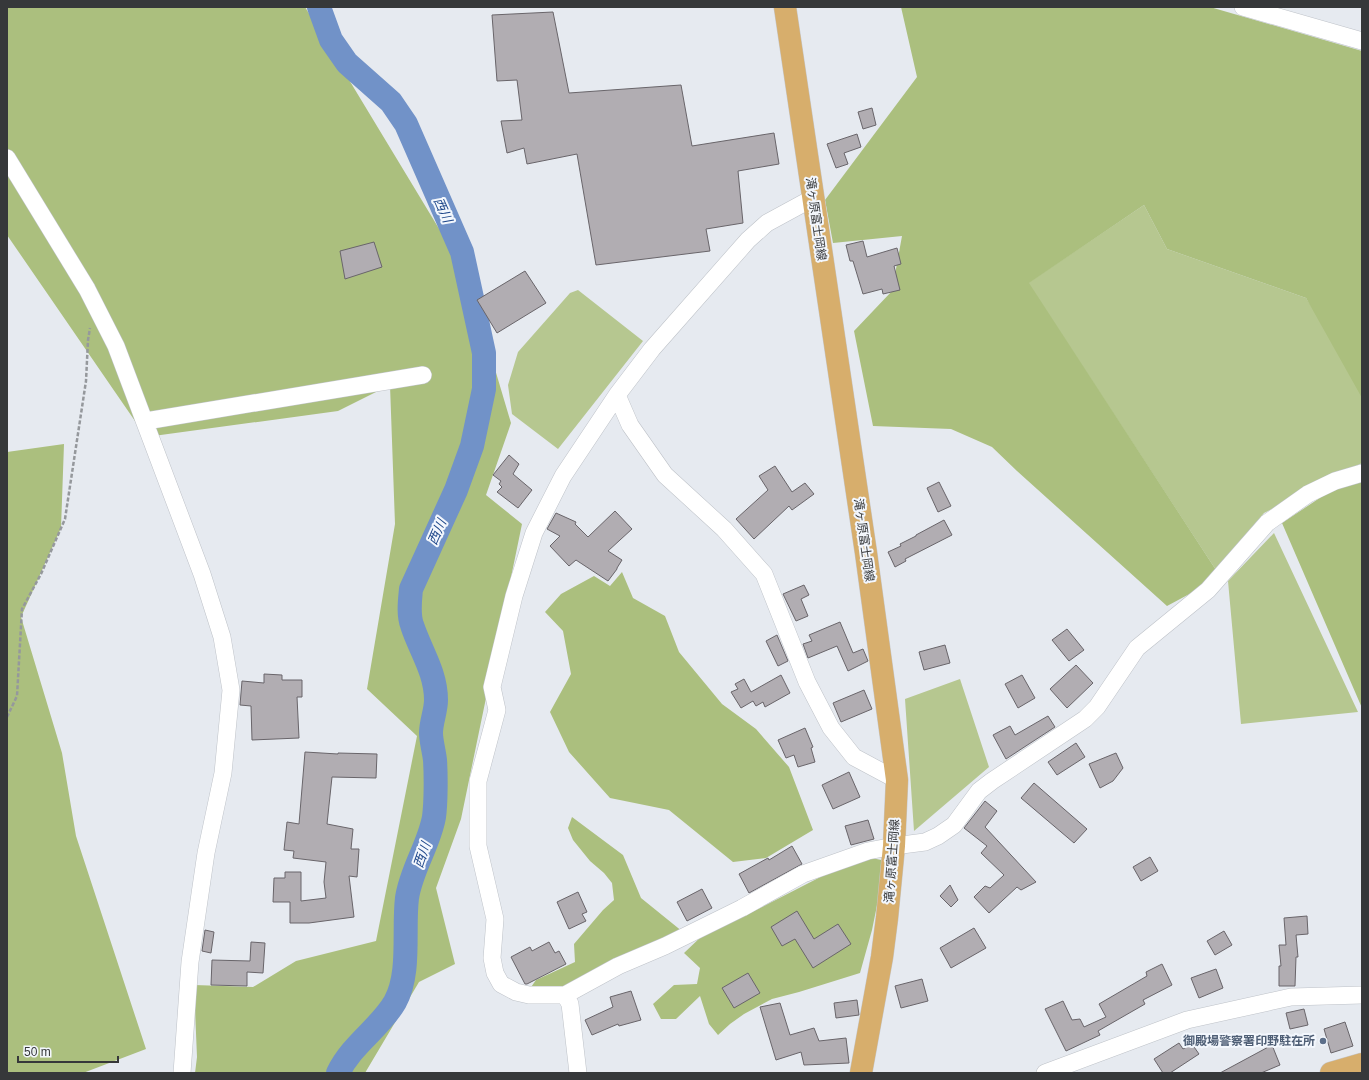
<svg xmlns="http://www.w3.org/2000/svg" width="1369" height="1080" viewBox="0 0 1369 1080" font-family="Helvetica,'Noto Sans JP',sans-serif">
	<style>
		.green { fill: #b6c790 }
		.forest { fill: #abbf7e }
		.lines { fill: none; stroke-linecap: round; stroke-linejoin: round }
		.river { stroke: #7192c8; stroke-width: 24 }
		.building { fill: #b1adb2; stroke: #69656a }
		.minor-casing { stroke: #bec2c8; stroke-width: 18 }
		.major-casing { stroke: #c7c7c8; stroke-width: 23 }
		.path { stroke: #95989c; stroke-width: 2.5; stroke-dasharray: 4 2; stroke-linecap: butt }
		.minor { stroke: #fff; stroke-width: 17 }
		.major { stroke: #d7ae6c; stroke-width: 22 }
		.service-dot { fill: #5c6f8a; stroke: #f3f7fd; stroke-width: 1.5 }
		.labels { text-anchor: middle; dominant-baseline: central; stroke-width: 4; stroke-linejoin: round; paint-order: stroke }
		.street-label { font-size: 12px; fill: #36383a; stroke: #f3f7fd }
		.service-label { font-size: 12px; font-weight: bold; fill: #4e5e75; stroke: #f3f7fd; text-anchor: end }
		.water-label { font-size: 13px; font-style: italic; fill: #1f478a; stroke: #f3f7fd }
	</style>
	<rect width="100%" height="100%" fill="#e6eaf0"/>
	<path class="green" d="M1144 205 1167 249 1306 298 1362 385V463L1264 513 1216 570 1028 283Z
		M578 290 643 341 558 449 512 414 508 385 518 352 570 293Z
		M1274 533 1358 712 1241 724 1228 581Z
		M960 679 989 767 914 831 905 699Z"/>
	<path class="forest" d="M7 7H305L467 275 511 423 486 495 522 524 461 819 436 888 455 964 419 982 365 1073H195L197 1057 194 985 253 987 296 961 376 941 417 736 367 689 395 524 390 385 338 411 146 437 7 235Z
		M901 7H1210L1362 51V398L1306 298 1167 249 1144 205 1029 283 1216 570 1195 591 1167 606 1017 471 992 447 951 429 873 426 854 331 892 291 902 236 833 243 825 200 917 77Z
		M64 444 61 528 21 617 62 753 76 836 146 1049 83 1073H7V452Z
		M1362 470V708L1282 523Z
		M622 572 633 598 665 616 679 652 722 704 756 729 789 767 813 830 766 858 733 862 669 810 610 798 569 752 550 712 571 674 563 631 545 612 561 594 594 576 610 586Z
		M572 817 623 855 641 898 683 932 585 980 558 988 529 990 536 980 575 962 574 944 603 910 614 900 612 883 604 873 590 861 573 840 568 828Z
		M867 857 886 861 872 930 860 973 799 992 772 999 744 1014 730 1024 718 1035 709 1024 700 996 676 1019H661L653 1004 674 985 697 984 700 968 684 953 704 934 758 909 836 869Z"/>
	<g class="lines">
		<path class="river" d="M319 7 331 40 347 63 391 102 406 124 462 252 484 353V389L472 446 456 490 411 589C410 600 408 614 412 625 420 650 436 672 436 700 436 711 431 722 431 733 431 741 434 751 435 760 436 775 436 802 434 817 429 845 411 870 407 898 403 930 411 973 395 1002 380 1028 352 1044 338 1073"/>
	</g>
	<path class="building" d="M553 12 569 93 681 85 692 146 774 133 779 164 738 171 743 223 706 229 710 251 596 265 577 154 527 164 524 148 507 153 501 121 522 120 517 80 497 81 492 15Z
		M872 108 876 125 863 129 858 112Z
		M857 134 861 147 844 153 848 164 836 168 827 144Z
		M863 241 867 257 897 248 901 264 894 266 900 290 883 294 882 289 863 294 853 261H850L846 245Z
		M374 242 382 267 345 279 340 251Z
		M525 271 546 303 497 333 477 300Z
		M509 455 519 464 513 474 532 490 518 508 497 492 502 487 499 484 501 481 493 475Z
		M775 466 792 492 805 483 814 494 792 510 789 506 754 539 736 519 768 490 759 476Z
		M939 482 951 506 938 512 927 488Z
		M615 511 632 529 608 551 622 560 617 568V569L608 581 576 560 569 566 550 546 560 536 547 529 556 513 576 522 575 524 588 537Z
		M944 520 952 535 905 559 906 561 895 567 888 552 901 546 900 544 916 536V535Z
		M804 585 809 595 801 599 808 616 796 621 783 594Z
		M840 622 853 653 863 649 868 661 848 671 837 646 808 658 803 644 812 641 809 635Z
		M1067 629 1084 650 1069 661 1052 640Z
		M777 635 788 661 778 666 766 641Z
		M945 645 950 663 924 670 919 652Z
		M1076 665 1093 683 1067 708 1050 689Z
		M264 674 282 675V680H302V697H297L299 738 252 740 251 706 240 705 242 681 264 683Z
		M781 675 790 693 765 707 763 702 756 706 753 701 741 708 731 692 738 689 735 684 744 679 751 692Z
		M1022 675 1035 698 1018 708 1005 684Z
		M864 690 872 709 841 722 833 703Z
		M1048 716 1055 727 1006 759 993 735 1010 726 1015 735Z
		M805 728 813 747 811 748 815 762 798 767 794 755 786 758 778 740Z
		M1076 743 1085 757 1057 775 1048 762Z
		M305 752 338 754V753L377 754 376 778 332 777 327 824 353 829 351 849H359L357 877 349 876 354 917 309 923H290V902H273L274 878H285V872H301V901L326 898 324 882 326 862 293 858 294 851 284 850 287 822 299 824Z
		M1116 753 1123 768 1113 781 1100 788 1089 764Z
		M849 772 860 797 833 809 822 785Z
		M1034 783 1087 829 1074 843 1021 798Z
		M985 801 997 811 985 827 1036 882 1021 890 1017 887 989 913 974 897 985 886 990 888 1004 875 981 853 987 846 964 828Z
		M868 820 874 839 851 845 845 826Z
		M792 846 802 864 749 893 739 874 768 858 769 860Z
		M1150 857 1158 871 1141 881 1133 867Z
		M950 885 958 900 951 907 940 896Z
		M702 889 712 908 687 921 677 902Z
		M578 892 587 912 582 914 586 921 569 929 557 902Z
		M797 911 814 939 838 924 851 944 813 968 795 939 782 946 771 927Z
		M1307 916 1308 934 1296 935 1298 957H1296L1295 986H1279V966H1281L1279 945H1286L1284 918Z
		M974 928 986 948 951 968 940 948Z
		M205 930 214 932 211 953 202 951Z
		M1224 931 1232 945 1215 955 1207 941Z
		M251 942 265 943 263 973 247 972V986L211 985 212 960 250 961Z
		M549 942 555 953 559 951 566 964 527 984H525L511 957 530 947 532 951Z
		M1162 964 1172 985 1143 1000 1145 1004 1098 1031 1100 1035 1066 1051 1045 1009 1063 1001 1072 1020 1080 1019 1084 1027 1106 1017 1099 1004 1147 976 1146 972Z
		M1216 969 1223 988 1199 998 1191 978Z
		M748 973 760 993 734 1008 722 988Z
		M922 979 928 1001 901 1008 895 986Z
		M631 991 641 1020 619 1026 618 1024 592 1035 585 1020 613 1007 610 997Z
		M857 1000 859 1015 836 1018 834 1003Z
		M780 1003 790 1035 814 1028 819 1041 846 1038 849 1063 804 1065 801 1052 776 1060 760 1007Z
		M1304 1009 1308 1025 1290 1029 1286 1013Z
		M1345 1022 1353 1046 1331 1053 1324 1029Z
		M1179 1043 1183 1049 1192 1044 1199 1054 1170 1073H1163L1154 1059Z
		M1272 1045 1280 1065 1261 1073H1220Z"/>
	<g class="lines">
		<defs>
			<path id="minor" d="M1243 7 1362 41
				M7 158 87 289 116 346 202 574 222 637 231 690 223 773 206 853 190 962 182 1073
				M617 395 630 425 665 475 724 529 764 574 807 682 831 728 854 757 897 780
				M146 421 423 375
				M565 995 618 966 665 946 742 908 803 874 868 851 894 846 925 842 938 836 954 825 979 791 992 781 1085 719 1097 707 1137 648 1208 590 1267 523 1308 494 1335 481 1362 473
				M578 1073 570 1004 565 995H529L516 992 501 984 495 973 492 958 495 919 478 846V781L497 710 492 687 514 596 534 533 563 476 617 395 652 349 748 240 767 223 813 198
				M1045 1073 1187 1020 1291 997 1362 995"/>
			<path id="major" d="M785 7 866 553 897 780 894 846 887 918 882 957 861 1073
				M1331 1073 1362 1064"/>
		</defs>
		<use href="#minor" class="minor-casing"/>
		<use href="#major" class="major-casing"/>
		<path class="path" d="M7 717 17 696 22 609 41 574 65 519 86 381 88 340 90 328"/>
		<use href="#minor" class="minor"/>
		<use href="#major" class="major"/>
	</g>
	<circle class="service-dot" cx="1323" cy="1041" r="4"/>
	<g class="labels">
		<g class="street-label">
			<text transform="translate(816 219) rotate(82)">滝ヶ原富士岡線</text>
			<text transform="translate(864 540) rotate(82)">滝ヶ原富士岡線</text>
			<text transform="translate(892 861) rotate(-86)">滝ヶ原富士岡線</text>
		</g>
		<g class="service-label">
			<text x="1315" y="1041">御殿場警察署印野駐在所</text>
		</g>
		<g class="water-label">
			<text transform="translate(443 210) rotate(66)">西川</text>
			<text transform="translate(437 532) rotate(-66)">西川</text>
			<text transform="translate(422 855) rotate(-71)">西川</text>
		</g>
	</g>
	<rect width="1369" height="1080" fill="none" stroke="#36383a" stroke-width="16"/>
	<path d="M18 1056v6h100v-6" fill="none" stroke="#36383a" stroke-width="2"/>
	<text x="24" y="1056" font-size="12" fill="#36383a" stroke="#f3f7fd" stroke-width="3" paint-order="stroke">50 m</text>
</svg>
